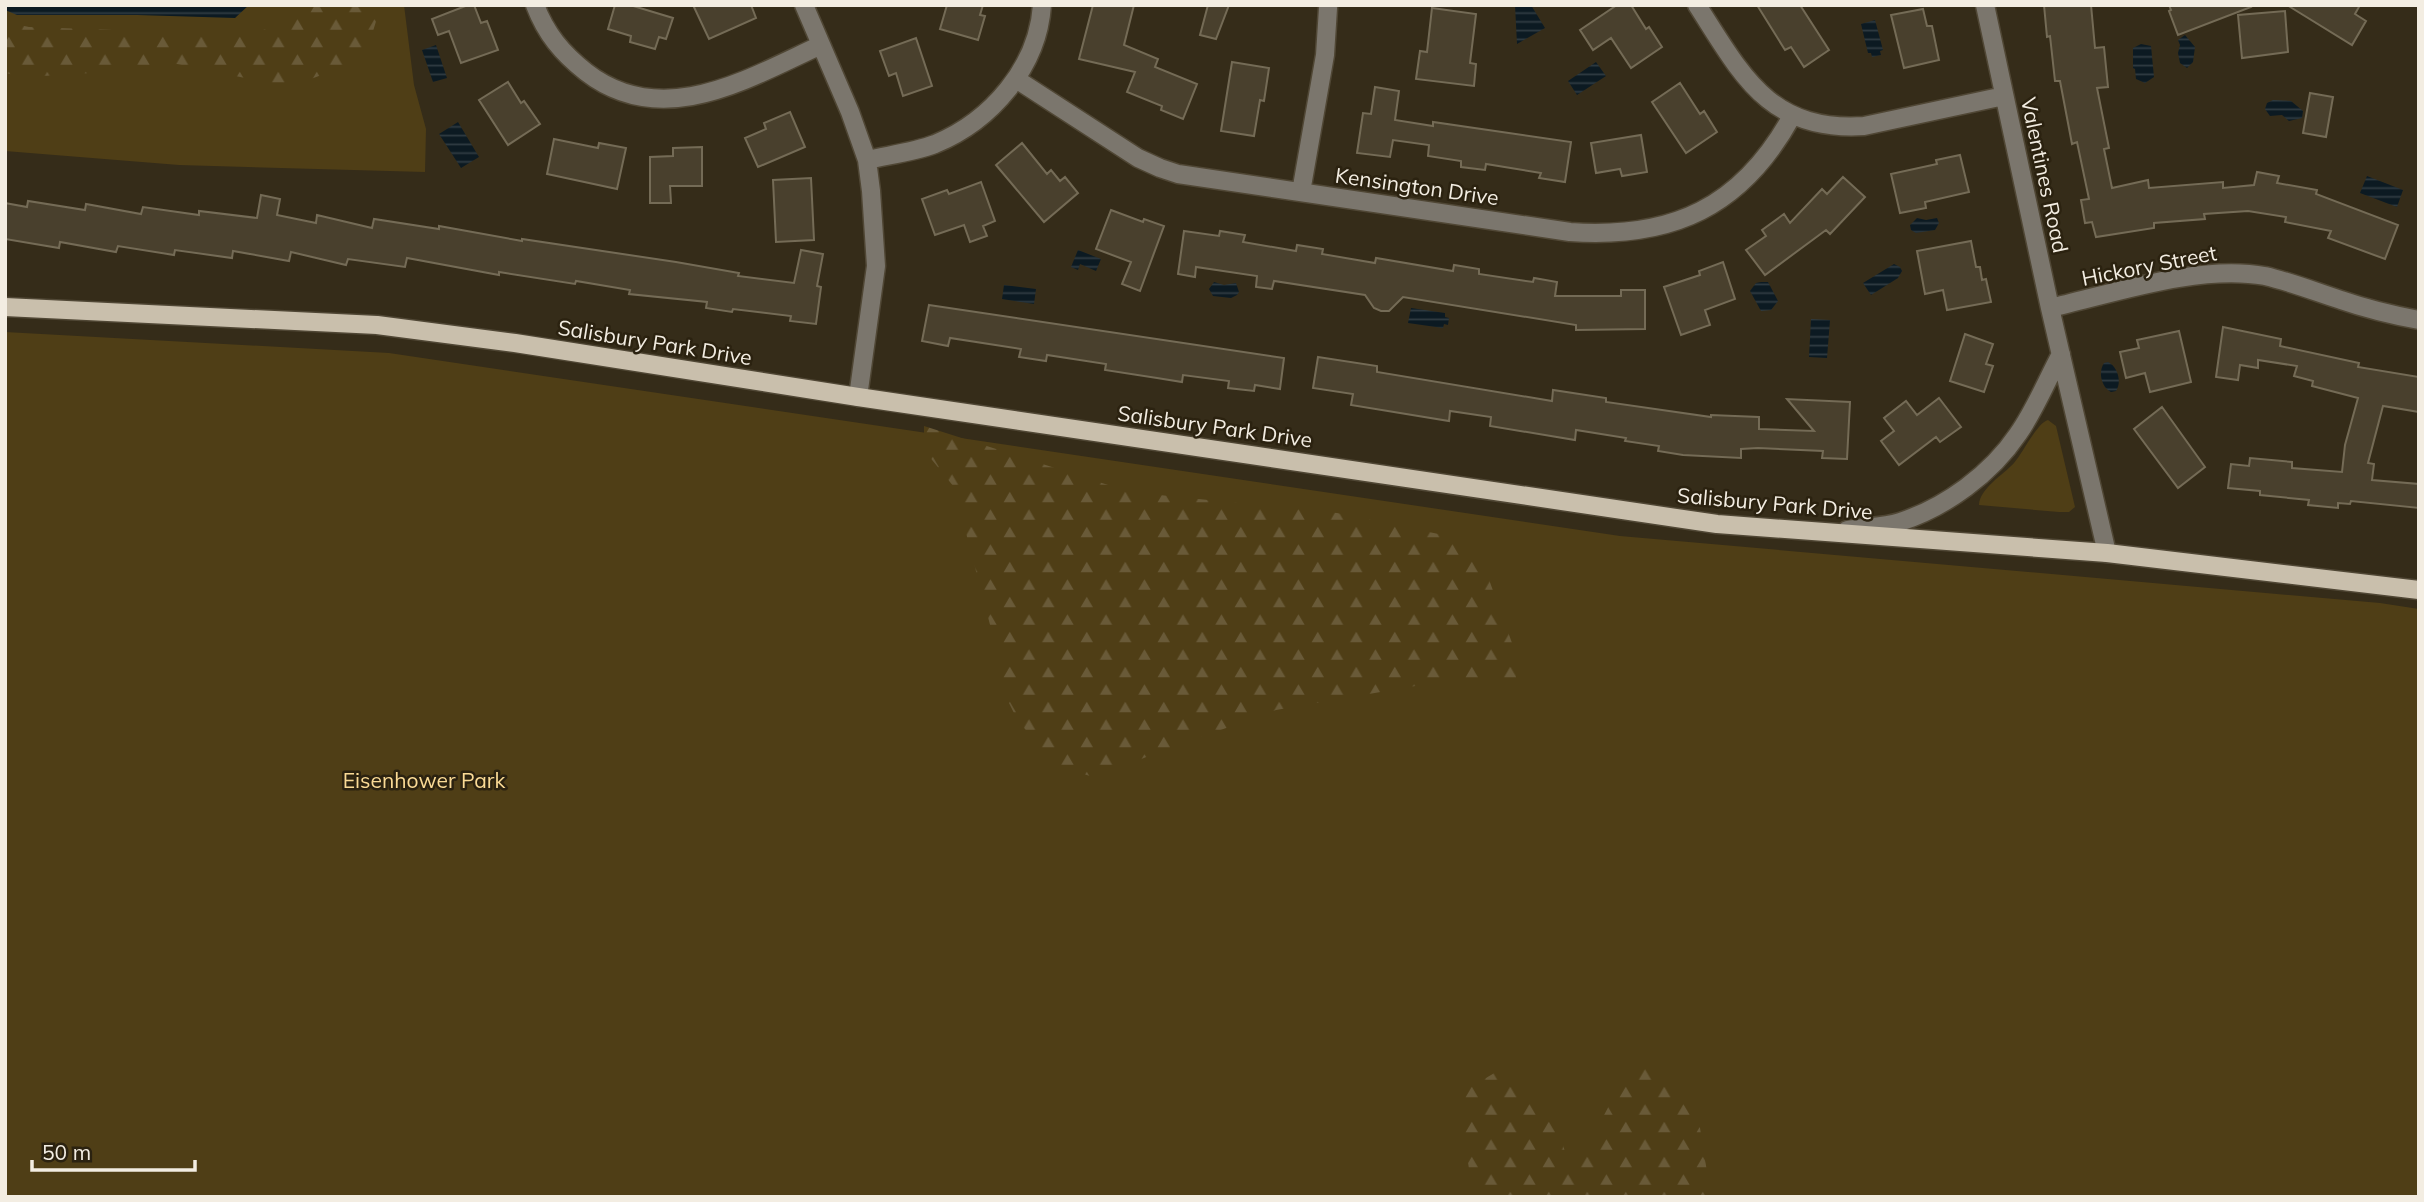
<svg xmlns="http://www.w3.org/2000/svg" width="2424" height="1202" viewBox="0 0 2424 1202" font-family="Mulish,sans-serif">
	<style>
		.green { fill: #4f3e16 }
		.forest { fill: url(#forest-firs) }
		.water { fill: url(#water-rules) }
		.building { fill: #49402d; stroke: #746b56; stroke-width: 2 }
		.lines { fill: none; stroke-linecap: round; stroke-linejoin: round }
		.minor-casing { stroke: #504735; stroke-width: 21 }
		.major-casing { stroke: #504735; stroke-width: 21 }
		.minor { stroke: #7b766d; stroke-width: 18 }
		.major { stroke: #c9bfac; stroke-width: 18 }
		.labels { text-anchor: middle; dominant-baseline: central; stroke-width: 5; stroke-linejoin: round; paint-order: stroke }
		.street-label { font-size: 21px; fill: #f3ede2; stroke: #2b2210 }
		.park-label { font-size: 21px; fill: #fada95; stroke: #2b2210 }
	</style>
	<defs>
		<pattern id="forest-firs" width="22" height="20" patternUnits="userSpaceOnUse" patternTransform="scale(1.75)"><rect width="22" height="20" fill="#4f3e16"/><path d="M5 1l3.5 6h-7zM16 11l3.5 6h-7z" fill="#695a38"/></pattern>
		<pattern id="water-rules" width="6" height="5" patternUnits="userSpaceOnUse" patternTransform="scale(1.75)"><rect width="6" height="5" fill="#0c1a22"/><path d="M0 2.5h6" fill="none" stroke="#303c42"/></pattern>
	</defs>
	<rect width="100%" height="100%" fill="#352c19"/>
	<path class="green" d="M5 5H404L414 85 426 129 425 172 179 165 5 151Z
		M5 332 389 353 1620 536 2380 603 2419 609V1197H5Z
		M2048 420 2056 426 2075 507 2069 512H2059L1979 505C1980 488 2003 475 2014 463 2023 453 2037 423 2048 420Z"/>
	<path class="forest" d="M296 5H381L370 41 346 66 289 87 177 64 107 72 26 77 5 73V22L29 27 200 33 261 31 287 20Z
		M924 426 1130 492 1337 513 1453 537 1479 552 1516 654V687L1456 679 1276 710 1151 755 1096 778 1053 764 1017 719 1007 699 1000 663 954 487 924 450Z
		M1633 1061 1666 1078 1700 1128 1711 1197H1478L1472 1187 1457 1095 1508 1065 1556 1117 1567 1160 1588 1145Z"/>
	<path class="water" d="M5 5H249L235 18 137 15H17L5 10Z
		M1515 5H1531L1545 28 1517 44Z
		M1875 20 1883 50 1880 51 1881 55 1872 57 1871 53H1868L1861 24Z
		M2185 35 2195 47 2193 62 2187 68 2180 63 2178 53 2180 45 2178 40Z
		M2141 44 2151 46 2154 77 2145 83 2136 79 2135 69 2133 68V48Z
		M436 45 447 78 433 82 422 50Z
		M1596 62 1606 76 1577 95 1568 81Z
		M2273 100 2291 101 2303 111 2302 118 2289 121 2282 115 2270 116 2265 109 2267 103Z
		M458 122 479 157 461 168 439 134Z
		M2367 176 2403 190 2397 207 2360 193Z
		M1917 218 1926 220 1937 218 1939 223 1935 230 1916 233 1911 230 1910 225Z
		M1078 250 1101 259 1096 271 1080 264 1078 270 1071 267Z
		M1894 264 1900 267 1902 271 1898 278 1871 295 1863 283Z
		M1214 282 1224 285 1236 283 1239 292 1237 295 1231 298 1213 296 1209 289Z
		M1761 282H1768L1778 301 1771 310 1761 311 1750 291 1756 283Z
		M1004 285 1036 289 1034 304 1002 299Z
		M1411 308 1445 313V317L1449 318 1448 325 1444 324 1443 328 1408 323Z
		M1811 319 1830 320 1827 358 1809 357Z
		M2108 362C2118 367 2122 382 2116 391L2111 392C2101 387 2098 372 2104 363Z"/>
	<path class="building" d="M468 5H474L481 23 487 21 498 50 461 63 449 31 438 35 432 19Z
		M615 5H630L673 18 666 39 659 37 655 49 630 42 631 36 608 29Z
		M693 5H751L756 18 709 39Z
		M947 5H983L980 15 985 16 978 40 940 29Z
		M1093 5H1134L1124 45 1158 59 1155 67 1197 84 1183 119 1161 110 1162 106 1127 92 1135 72 1079 59Z
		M1208 5H1229L1216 39 1200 35Z
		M1617 5H1631L1646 29 1649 27 1662 47 1631 68 1611 38 1593 50 1580 30Z
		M1757 5H1800L1829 50 1804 67 1791 47 1785 50Z
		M2044 5H2091L2095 48 2104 47 2108 87 2097 88 2109 148 2104 149 2112 188 2148 180 2149 188 2223 182V188L2254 185 2257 172 2279 176 2277 183 2317 190 2316 194 2398 225 2385 259 2328 238 2331 231 2285 222 2286 217 2248 211 2204 214 2205 219 2154 223V228L2096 237 2092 222 2085 223 2081 200 2089 199 2077 142 2072 144 2060 81H2055L2050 36 2047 37Z
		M2169 5H2250L2251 7 2178 35 2169 11 2171 10Z
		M2287 5H2360L2355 14 2366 21 2352 45Z
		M1432 8 1476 14 1470 63 1476 64 1474 86 1416 79 1420 51 1427 52Z
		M1923 9 1927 26H1932L1939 60 1904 68 1891 15Z
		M2285 11 2288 52 2242 58 2238 15Z
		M916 38 932 86 903 96 896 73 889 76 880 51Z
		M1232 62 1269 68 1264 101 1260 100 1254 136 1221 131Z
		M508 82 521 103 524 101 540 124 508 145 479 100Z
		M1680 83 1700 114 1704 111 1717 132 1686 153 1652 102Z
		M1375 87 1399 91 1395 120 1433 126V122L1571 142 1565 182 1539 178 1541 173 1486 164 1485 170 1461 167V161L1428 156 1429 145 1393 140 1390 157 1357 153 1363 113 1371 114Z
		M2310 93 2333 97 2326 137 2303 133Z
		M790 112 805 147 758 167 745 138 766 129 764 123Z
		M1641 135 1647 172 1622 176 1620 169 1596 173 1591 143Z
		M554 139 598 148 599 143 626 148 617 189 547 174Z
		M1022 143 1047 174 1051 170 1060 181 1065 177 1078 193 1044 222 996 165Z
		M702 147V186H670L671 203H650V157L673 156V148Z
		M1960 155 1969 192 1925 202 1926 208 1900 213 1891 174 1937 164 1936 160Z
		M1843 177 1865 197 1830 234 1826 230 1765 275 1746 250 1766 236 1762 230 1784 214 1790 223 1822 189 1827 194Z
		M811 178 814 240 776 242 773 180Z
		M981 182 995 221 983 226 987 236 970 242 964 225 935 235 922 199 947 190 949 194Z
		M261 195 280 199 277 215 316 223 317 215 372 228 374 219 439 229V226L522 241V239L676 262 739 273 738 276 794 283 801 250 823 254 817 286 821 287 816 324 790 321 791 316 733 309 732 312 706 308 707 302 629 294 630 290 576 281 575 284 499 272V275L407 258 405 267 348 259 346 265 291 252 289 261 233 251 232 258 175 250 174 255 118 246 116 252 60 242 59 248 5 239V203L27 207 28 201 85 210 86 204 141 214 143 207 199 215V211L257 218Z
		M1111 210 1143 222 1144 219 1164 226 1140 291 1122 284 1131 262 1096 249Z
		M1184 231 1219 236 1220 231 1245 235 1243 242 1296 251 1297 245 1323 249 1322 254 1375 263 1376 258 1453 271 1454 265 1479 269V274L1533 282 1534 278 1557 282 1555 296H1621V290H1645V329L1576 330V325L1403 297 1389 311H1381L1374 308 1365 295 1274 281 1272 289 1256 287 1257 276 1196 267 1195 277 1178 274Z
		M1971 241 1976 267H1980L1982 280 1986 279 1991 302 1947 310 1943 290 1925 294 1917 251Z
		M1723 262 1735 299 1705 310 1710 325 1681 335 1664 287 1700 275 1699 271Z
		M929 305 1284 358 1280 389 1255 385 1254 391 1228 388 1229 381 1183 375 1182 382 1157 378 1105 370 1106 364 1047 355 1046 361 1019 357 1021 349 950 338 948 346 922 341Z
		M2223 327 2281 339 2280 346 2359 363 2358 367 2419 377V412L2383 406 2368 463 2374 464 2372 480 2419 484V508L2351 501 2350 504 2338 503V508L2308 505 2309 500 2260 495V491L2228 488 2231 464 2249 466 2250 458 2292 462V468L2342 472 2345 445 2358 398 2312 386 2313 381 2294 376 2297 366 2258 360V368L2240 365 2238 380 2216 377Z
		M2179 331 2191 382 2150 392 2145 373 2126 378 2120 352 2139 348 2137 340Z
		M1965 334 1993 344 1986 364 1993 366 1984 392 1950 381Z
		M1318 357 1377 366V372L1552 401 1553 390 1606 398V402L1711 417V415L1759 417V429L1814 431 1787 399 1850 402 1847 459 1822 458 1823 451 1758 448 1741 449V458L1683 455 1658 451 1659 446 1625 441 1626 438 1576 430 1575 440 1490 426 1491 417 1450 411 1449 421 1351 405 1353 394 1313 388Z
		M1939 398 1961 427 1940 442 1936 437 1899 465 1881 441 1894 431 1884 418 1906 401 1917 415Z
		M2162 407 2205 467 2178 488 2134 429Z"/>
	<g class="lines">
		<defs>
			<path id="minor" d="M535 5C546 34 562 53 586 72 662 131 747 79 821 45
				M804 5 850 112 867 160 871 191 876 266 858 397
				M1697 5C1742 75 1769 132 1864 126L2004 96
				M1985 5 2050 308 2107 553
				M1016 79 1138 158 1160 168 1178 174 1570 232C1673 239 1742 207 1792 116
				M867 160C889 155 914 152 935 144 991 121 1038 67 1042 5
				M1301 192 1325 55 1328 8
				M2050 308C2115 293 2199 264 2265 276 2291 282 2316 292 2341 300 2367 309 2392 315 2419 320
				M1847 530C1864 527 1884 527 1900 522 1946 507 1991 474 2018 434 2035 410 2047 380 2061 354"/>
			<path id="major" d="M5 307 377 325 515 343 858 397 1717 524 2107 553 2419 590"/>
		</defs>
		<use href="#minor" class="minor-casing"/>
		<use href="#major" class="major-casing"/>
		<use href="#minor" class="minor"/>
		<use href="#major" class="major"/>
	</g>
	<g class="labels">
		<g class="street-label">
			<text transform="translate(2045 175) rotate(78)">Valentines Road</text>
			<text transform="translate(1417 186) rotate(8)">Kensington Drive</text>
			<text transform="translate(2149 265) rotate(-11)">Hickory Street</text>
			<text transform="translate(655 342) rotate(9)">Salisbury Park Drive</text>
			<text transform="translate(1215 426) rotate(8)">Salisbury Park Drive</text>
			<text transform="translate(1775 503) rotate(5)">Salisbury Park Drive</text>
		</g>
		<g class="park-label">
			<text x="424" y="780">Eisenhower Park</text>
		</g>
	</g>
	<rect width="2424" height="1202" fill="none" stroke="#f3ede2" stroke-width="14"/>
	<path d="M32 1160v10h163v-10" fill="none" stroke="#f3ede2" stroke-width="3.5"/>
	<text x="42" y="1160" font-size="21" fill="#f3ede2" stroke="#2b2210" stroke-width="5" paint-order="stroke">50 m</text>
</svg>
